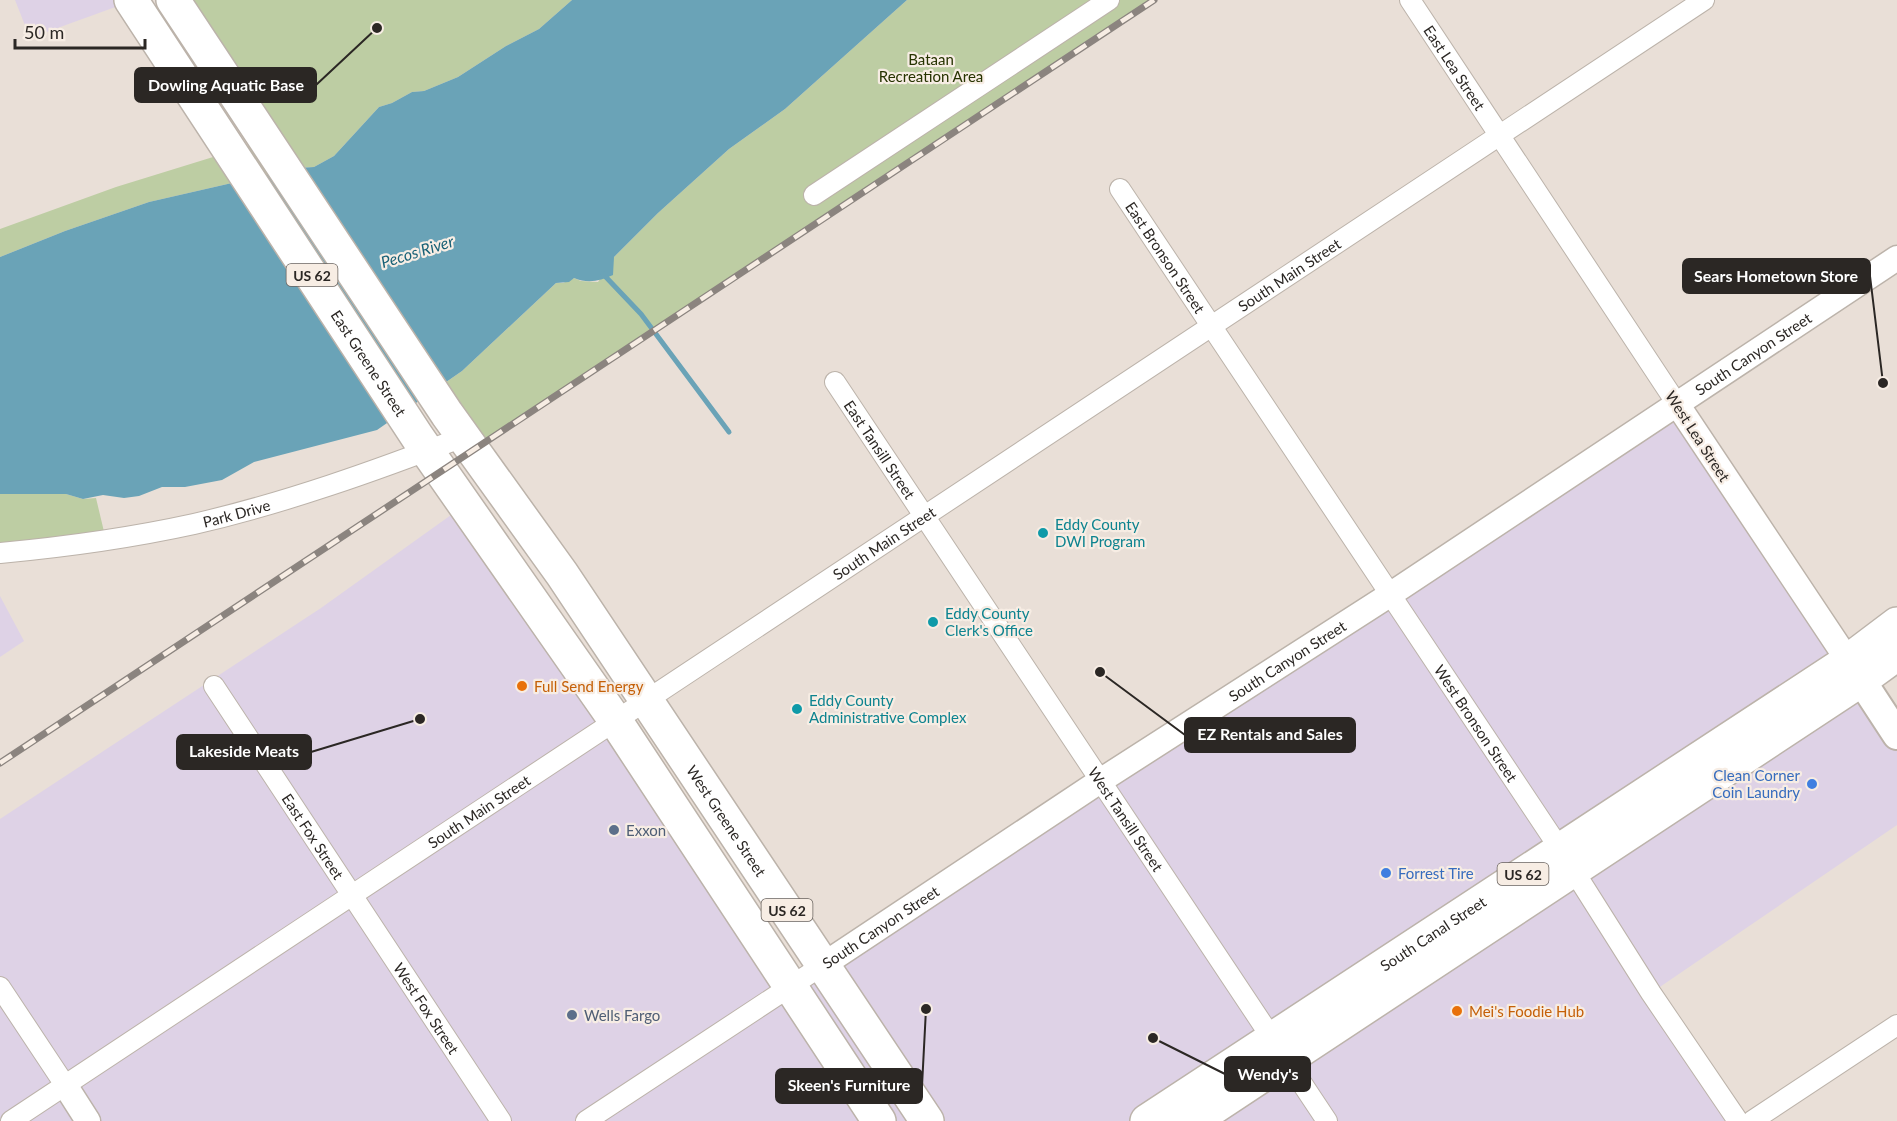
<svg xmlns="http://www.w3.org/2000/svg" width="1897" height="1121" viewBox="0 0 1897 1121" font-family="Lato,sans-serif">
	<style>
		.commercial { fill: #ded2e6 }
		.green { fill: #bdcda3 }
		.water { fill: #6aa3b7 }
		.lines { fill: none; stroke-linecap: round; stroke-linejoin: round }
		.stream { stroke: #6aa3b7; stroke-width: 5 }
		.minor-casing { stroke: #bcb3aa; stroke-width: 22 }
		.tertiary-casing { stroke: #bcb3aa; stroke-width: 27 }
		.secondary-casing { stroke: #bcb3aa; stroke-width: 32 }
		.trunk-casing { stroke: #bcb3aa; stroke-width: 36 }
		.minor { stroke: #fff; stroke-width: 20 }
		.tertiary { stroke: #fff; stroke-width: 24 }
		.secondary { stroke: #fff; stroke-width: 28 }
		.trunk { stroke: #fff; stroke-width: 33 }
		.rail-casing { stroke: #8b847f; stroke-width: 7 }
		.rail { stroke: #f7ede4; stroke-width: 4.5; stroke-dasharray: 14; stroke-linecap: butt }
		.culture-dot { fill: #0f9aa8; stroke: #f7ede4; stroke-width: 2 }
		.food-dot { fill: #e8710a; stroke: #f7ede4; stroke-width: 2 }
		.shop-dot { fill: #3f7fe0; stroke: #f7ede4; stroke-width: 2 }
		.service-dot { fill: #5c6f8a; stroke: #f7ede4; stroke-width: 2 }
		.labels { text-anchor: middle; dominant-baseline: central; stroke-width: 4.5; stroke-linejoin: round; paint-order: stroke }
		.shield { fill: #f7ede4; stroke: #68625e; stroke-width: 1.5 }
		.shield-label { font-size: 14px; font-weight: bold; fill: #2b2724 }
		.park-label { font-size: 15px; fill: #263300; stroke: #f7ede4 }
		.street-label { font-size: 15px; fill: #2b2724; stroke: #f7ede4 }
		.culture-label { font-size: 15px; fill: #0d838f; stroke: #f7ede4; text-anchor: start }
		.food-label { font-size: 15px; fill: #c56008; stroke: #f7ede4; text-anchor: start }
		.shop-label { font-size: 15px; fill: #366cbe; stroke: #f7ede4; text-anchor: end }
		.service-label { font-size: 15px; fill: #4e5e75; stroke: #f7ede4; text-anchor: start }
		.water-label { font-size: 16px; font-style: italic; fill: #176076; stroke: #f7ede4 }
		.leader { fill: none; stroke: #2b2724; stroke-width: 2 }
		.callout-dot { fill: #2b2724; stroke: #f7ede4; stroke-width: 2 }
		.callout { fill: #2b2724; stroke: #2b2724; stroke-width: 2 }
		.callout-label { font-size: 16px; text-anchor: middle; font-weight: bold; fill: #fff }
	</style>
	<rect width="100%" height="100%" fill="#e9dfd7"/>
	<path class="commercial" d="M15 0H131L132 1 30 38Z
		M1677 404 1897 735V825L1651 993 1738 1121H0V819L321 608 465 505 791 986Z
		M0 596 24 641 0 657Z"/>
	<path class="green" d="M173 0H572L539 29 506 46 458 77 424 91 412 92 392 103 379 107 334 156 314 167 298 168 149 202 65 231 0 257V229L116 187 265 141Z
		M907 0H1154L472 450 432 392 462 371 556 283H563L574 278 581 281 598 282 614 257 658 213 729 149 785 109Z
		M21 493 66 494 83 499 96 498 106 540 0 553V494Z"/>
	<path class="water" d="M572 0H907L785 109 729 149 658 213 614 257 613 275C600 281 588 284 574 278L569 282 556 283 462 371 377 430 254 462 222 480 185 487H162L139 496 124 498 103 495 83 499 66 494H0V257L65 231 149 202 298 168 314 167 334 156 379 107 392 103 412 92 424 91 458 77 506 46 539 29Z"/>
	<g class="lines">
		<path class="stream" d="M603 274 641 314 729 432"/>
		<defs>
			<g id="minor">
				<path id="s1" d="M1410 0 1677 404"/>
				<path id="s2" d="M1120 189 1560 849 1651 993 1738 1121"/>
				<path d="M814 195 1109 0"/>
				<path id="s3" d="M835 382 1327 1121"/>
				<path id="s4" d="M0 553C65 547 130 538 194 524 285 503 375 471 463 437"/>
				<path id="s5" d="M214 686 501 1121"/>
				<path d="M0 987 65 1085"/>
				<path id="s6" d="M11 1121 1704 0"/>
				<path d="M586 1121 823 965"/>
				<path d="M1752 1121 1897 1025"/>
			</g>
			<g id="tertiary">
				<path d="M1677 404 1857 674"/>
				<path id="s7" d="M823 965 1100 781 1391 594 1897 258"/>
				<path d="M65 1085 88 1121"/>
			</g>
			<path id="secondary" d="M1861 680 1897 735"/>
			<g id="trunk">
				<path id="s8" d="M131 0 418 438 615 720 879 1121"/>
				<path id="s9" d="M173 0 447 414 562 574 927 1121"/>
				<path id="s10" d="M1147 1121 1848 661 1897 624"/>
				<path d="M1193 1121 1861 680 1897 654"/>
			</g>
		</defs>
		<use href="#minor" class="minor-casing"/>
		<use href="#tertiary" class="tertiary-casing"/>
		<use href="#secondary" class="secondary-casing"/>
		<use href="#trunk" class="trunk-casing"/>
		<use href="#minor" class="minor"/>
		<use href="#tertiary" class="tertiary"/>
		<use href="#secondary" class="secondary"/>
		<use href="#trunk" class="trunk"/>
		<defs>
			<path id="rail" d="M0 763 1154 0"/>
		</defs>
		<use href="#rail" class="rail-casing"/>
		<use href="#rail" class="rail"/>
	</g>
	<g class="culture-dot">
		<circle cx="1043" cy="533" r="6"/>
		<circle cx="933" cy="622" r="6"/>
		<circle cx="797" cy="709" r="6"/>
	</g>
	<g class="food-dot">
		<circle cx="522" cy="686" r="6"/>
		<circle cx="1457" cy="1011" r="6"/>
	</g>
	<g class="shop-dot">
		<circle cx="1812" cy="784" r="6"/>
		<circle cx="1386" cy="873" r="6"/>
	</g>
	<g class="service-dot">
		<circle cx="614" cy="830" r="6"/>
		<circle cx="572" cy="1015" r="6"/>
	</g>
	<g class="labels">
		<g class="shield">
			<rect x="286.5" y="264" width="51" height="22" rx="4.5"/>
			<rect x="1497.5" y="863" width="51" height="22" rx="4.5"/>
			<rect x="761.5" y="899" width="51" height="22" rx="4.5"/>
		</g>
		<g class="shield-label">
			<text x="312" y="275">US 62</text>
			<text x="1523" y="874">US 62</text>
			<text x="787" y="910">US 62</text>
		</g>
		<g class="park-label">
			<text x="931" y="59">Bataan<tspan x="931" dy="17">Recreation Area</tspan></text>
		</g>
		<g class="street-label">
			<text stroke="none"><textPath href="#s1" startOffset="81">East Lea Street</textPath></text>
			<text stroke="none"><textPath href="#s2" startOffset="82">East Bronson Street</textPath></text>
			<text stroke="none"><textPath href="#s6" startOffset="1533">South Main Street</textPath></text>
			<text stroke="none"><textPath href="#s7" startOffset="1113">South Canyon Street</textPath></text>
			<text stroke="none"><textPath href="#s8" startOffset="434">East Greene Street</textPath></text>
			<text transform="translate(1698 436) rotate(57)">West Lea Street</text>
			<text stroke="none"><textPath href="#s3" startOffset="81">East Tansill Street</textPath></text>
			<text stroke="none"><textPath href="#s4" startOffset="240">Park Drive</textPath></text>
			<text stroke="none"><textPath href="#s6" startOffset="1047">South Main Street</textPath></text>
			<text stroke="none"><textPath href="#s7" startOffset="555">South Canyon Street</textPath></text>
			<text stroke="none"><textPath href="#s2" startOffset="642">West Bronson Street</textPath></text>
			<text stroke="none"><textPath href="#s6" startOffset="561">South Main Street</textPath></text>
			<text stroke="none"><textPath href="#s3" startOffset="525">West Tansill Street</textPath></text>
			<text stroke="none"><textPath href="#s9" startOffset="990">West Greene Street</textPath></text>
			<text stroke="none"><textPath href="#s5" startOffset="180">East Fox Street</textPath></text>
			<text stroke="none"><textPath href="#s7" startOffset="69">South Canyon Street</textPath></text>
			<text stroke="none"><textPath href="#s10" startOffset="342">South Canal Street</textPath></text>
			<text stroke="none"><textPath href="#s5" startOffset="386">West Fox Street</textPath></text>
		</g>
		<g class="culture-label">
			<text x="1055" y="524">Eddy County<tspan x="1055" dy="17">DWI Program</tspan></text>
			<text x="945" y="613">Eddy County<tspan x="945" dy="17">Clerk's Office</tspan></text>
			<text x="809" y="700">Eddy County<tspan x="809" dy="17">Administrative Complex</tspan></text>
		</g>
		<g class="food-label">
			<text x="534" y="686">Full Send Energy</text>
			<text x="1469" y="1011">Mei's Foodie Hub</text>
		</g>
		<g class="shop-label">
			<text x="1800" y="775">Clean Corner<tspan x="1800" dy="17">Coin Laundry</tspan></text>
			<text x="1398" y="873" text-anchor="start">Forrest Tire</text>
		</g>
		<g class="service-label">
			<text x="626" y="830">Exxon</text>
			<text x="584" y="1015">Wells Fargo</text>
		</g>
		<g class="water-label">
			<text transform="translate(417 251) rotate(-17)">Pecos River</text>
		</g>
	</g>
	<path class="leader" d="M377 28L316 85M1883 383L1870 276M1100 672L1185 735M420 719L311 752M1153 1038L1225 1074M926 1009L922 1086"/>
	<g class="callout-dot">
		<circle cx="377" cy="28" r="6"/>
		<circle cx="1883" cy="383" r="6"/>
		<circle cx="1100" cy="672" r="6"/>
		<circle cx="420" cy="719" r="6"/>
		<circle cx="1153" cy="1038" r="6"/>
		<circle cx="926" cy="1009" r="6"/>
	</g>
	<g class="callout">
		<rect x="135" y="68" width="181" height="34" rx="6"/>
		<rect x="1683" y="259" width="187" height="34" rx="6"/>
		<rect x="1185" y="718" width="170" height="34" rx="6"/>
		<rect x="177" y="735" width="134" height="34" rx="6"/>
		<rect x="1225" y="1057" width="85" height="34" rx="6"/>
		<rect x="776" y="1069" width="146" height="34" rx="6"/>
	</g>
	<g class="callout-label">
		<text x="226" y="91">Dowling Aquatic Base</text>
		<text x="1776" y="282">Sears Hometown Store</text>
		<text x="1270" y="740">EZ Rentals and Sales</text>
		<text x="244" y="757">Lakeside Meats</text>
		<text x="1268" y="1080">Wendy's</text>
		<text x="849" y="1091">Skeen's Furniture</text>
	</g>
	<path d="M15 39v9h130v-9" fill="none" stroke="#2b2724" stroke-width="3"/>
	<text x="24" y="39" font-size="18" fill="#2b2724" stroke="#f7ede4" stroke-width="4.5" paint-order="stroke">50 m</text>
</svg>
